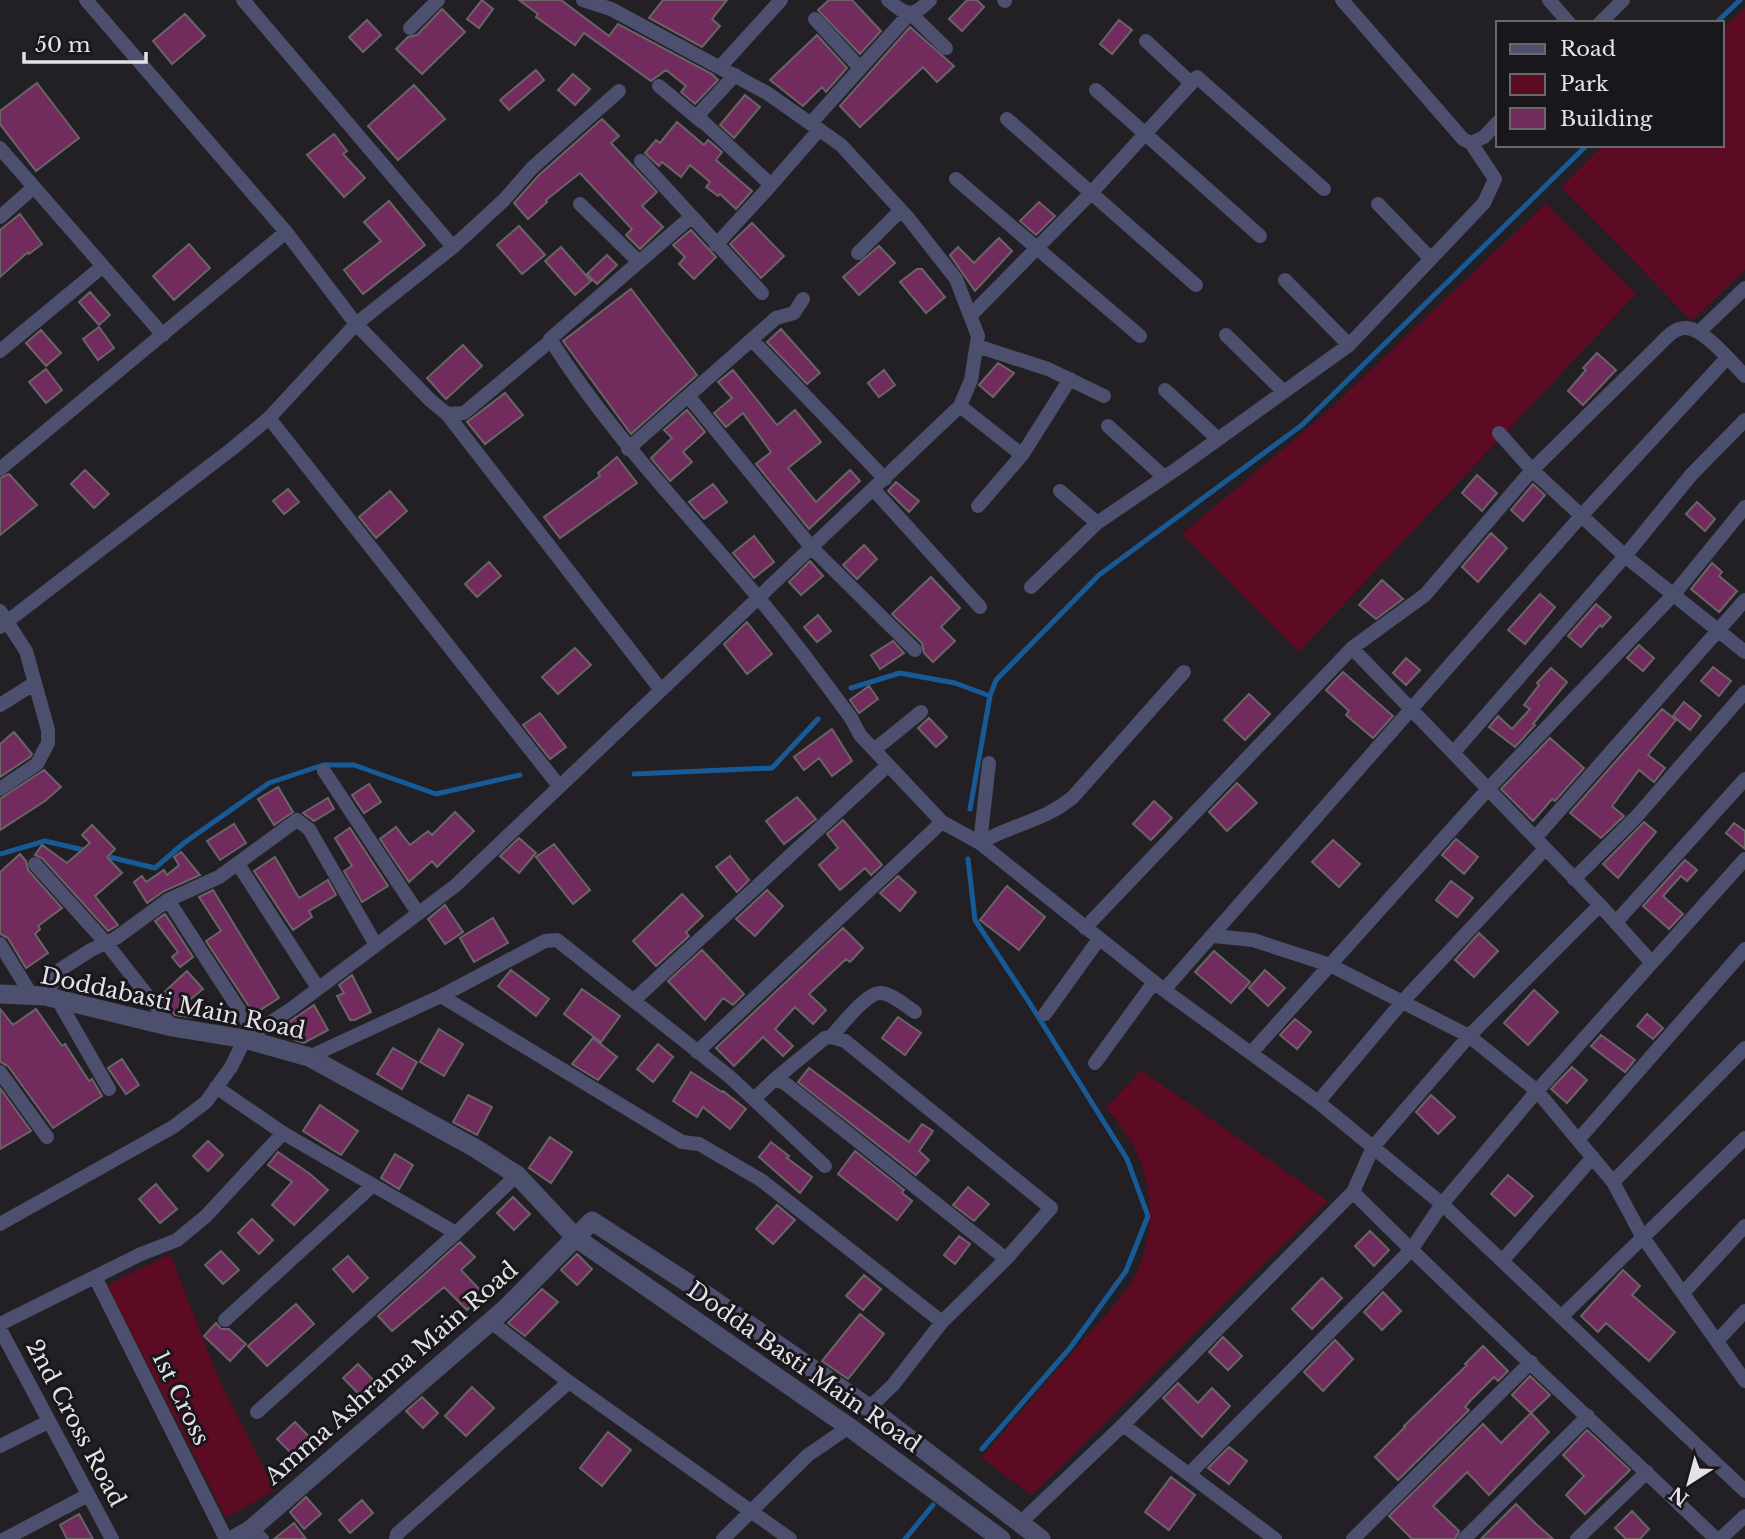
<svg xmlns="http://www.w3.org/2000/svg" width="1745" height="1539" viewBox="0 0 1745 1539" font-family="'Libre Baskerville',serif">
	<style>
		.green { fill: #5d0a23 }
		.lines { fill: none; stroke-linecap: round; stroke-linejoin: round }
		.stream { stroke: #185a95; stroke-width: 5 }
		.building { fill: #712c5d; stroke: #6a6367; stroke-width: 2 }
		.minor { stroke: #4c4f6e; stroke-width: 14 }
		.tertiary { stroke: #4c4f6e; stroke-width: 19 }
		.labels { text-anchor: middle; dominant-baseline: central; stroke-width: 6; stroke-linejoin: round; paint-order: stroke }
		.street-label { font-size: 23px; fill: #e4e2e6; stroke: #19161c }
	</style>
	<rect width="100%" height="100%" fill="#232025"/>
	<path class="green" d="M1745 8V270L1692 321 1561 187 1603 145H1722V30Z
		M1546 203 1636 294 1299 652 1182 534 1327 412Z
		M1141 1070 1328 1201 1032 1495 981 1458C1011 1423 1042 1388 1072 1353 1092 1329 1117 1306 1133 1279 1165 1221 1150 1155 1106 1108Z
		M170 1254 220 1382 275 1490 226 1518 107 1285Z"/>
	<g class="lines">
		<path class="stream" d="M1716 23 1740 0
			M851 688 900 673 955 683 990 696
			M634 774 772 768 818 719
			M970 809 990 696 996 680 1099 575 1302 425 1587 145
			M0 854 45 841 88 851
			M101 855 155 868 184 843 269 783 323 765H354L436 794 520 775
			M968 859 975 920 1029 1002 1127 1159 1148 1216 1126 1271 1070 1348 982 1449
			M905 1539 933 1505"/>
	</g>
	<path class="building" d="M482 0 493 9 479 28 467 19Z
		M519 0H561L609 36 618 24 712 74 718 80 695 104 681 92 686 86 666 70 651 81 584 33 575 45 536 17 538 14Z
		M663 0H727L712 19 720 26 702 47 649 18Z
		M829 0H852L881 31 860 54 818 10Z
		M967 0H977L984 7 962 31 949 19Z
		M442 9 465 32 422 74 396 49 408 37 417 35Z
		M185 14 205 36 172 64 153 41Z
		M367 20 381 35 363 52 349 37Z
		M1119 20 1132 30 1112 54 1100 44Z
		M910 27 954 66 937 82 923 67 860 127 840 106Z
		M817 35 847 68 826 92 822 87 803 106 770 80Z
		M536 70 544 80 509 110 500 100Z
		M573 74 590 89 575 105 558 90Z
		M37 83 79 138 36 171 0 124V111Z
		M414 85 445 119 398 160 368 126Z
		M745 95 760 107 734 138 720 125Z
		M602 119 619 136 611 143 657 192 642 206 663 227 640 249 626 235 632 229 580 173 546 200 547 202 528 219 514 203 539 175Z
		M677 122 704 145 708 140 722 152 716 160 752 191 736 209 720 194 718 196 706 187 710 182 690 165 681 177 662 162 659 166 645 153 656 140 660 143Z
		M334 134 347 151 343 154 365 178 344 197 307 155Z
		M389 201 425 245 363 294 344 270 381 241 364 222Z
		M1039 202 1055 216 1036 235 1020 221Z
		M20 214 42 244 29 254 28 252 0 277V230Z
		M752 223 784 256 761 278 730 244Z
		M519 226 545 255 522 274 497 245Z
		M691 230 716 257 694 279 679 264 685 257 673 245Z
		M999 238 1012 251 975 291 950 255 958 247 974 263Z
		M189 244 210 268 174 300 153 276Z
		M879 246 895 263 859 295 843 277Z
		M561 247 591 281 575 295 545 261Z
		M607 255 617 265 597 284 587 274Z
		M917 269H922L945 297 926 313 900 282Z
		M631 289 697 375 631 434 563 341Z
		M90 292 110 315 99 325 79 302Z
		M99 327 114 348 98 360 83 339Z
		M781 329 820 373 807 384 767 342Z
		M41 330 61 353 46 366 26 343Z
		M463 345 482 366 446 399 427 378Z
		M1597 353 1616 370 1583 405 1568 391 1586 370 1583 368Z
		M998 363 1014 373 993 397 979 385Z
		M46 369 62 390 46 403 29 382Z
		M733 370 777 425 795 410 821 442 788 468 816 502 850 470 860 481 809 529 756 464 771 452 743 413 726 427 714 413 732 398 718 382Z
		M884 370 895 385 879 397 868 383Z
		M505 393 523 415 485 444 467 422Z
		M687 410 705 432 683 452 692 462 670 481 651 458 672 438 664 430Z
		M617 457 637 483 560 538 544 517 600 476 598 473Z
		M85 470 109 494 94 508 71 484Z
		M9 474 37 505 0 535V478Z
		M1477 475 1497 493 1482 511 1462 493Z
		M896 482 919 501 909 512 888 491Z
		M713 484 727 502 704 519 689 502Z
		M1533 484 1545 495 1523 521 1511 510Z
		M288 489 299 502 284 514 273 501Z
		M390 491 407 511 376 538 359 517Z
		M1697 502 1715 519 1705 531 1686 514Z
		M1491 533 1507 548 1478 582 1462 567Z
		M754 536 774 562 754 578 733 553Z
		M864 545 877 559 857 579 843 565Z
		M810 561 823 576 801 595 789 582Z
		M489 562 501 576 477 597 465 584Z
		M1712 563 1722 572 1719 576 1737 591 1719 612 1691 589Z
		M931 577 960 608 941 627 955 641 933 662 924 653 922 643 892 614Z
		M1382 580 1403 599 1376 619 1359 605Z
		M1540 594 1555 607 1525 644 1508 630Z
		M1596 604 1611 617 1602 627 1600 625 1581 647 1568 636Z
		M818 615 831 631 817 642 804 627Z
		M747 622 772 654 747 674 724 644Z
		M893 641 904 653 880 669 871 655Z
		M1639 645 1654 658 1643 671 1627 658Z
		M575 648 591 665 558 694 542 677Z
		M1406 658 1420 670 1406 685 1393 673Z
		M1713 667 1731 681 1719 696 1701 681Z
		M1551 668 1567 682 1533 724 1535 725 1515 747 1489 727 1498 716 1512 729 1530 709 1524 705 1539 685 1537 683Z
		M1343 672 1393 716 1373 738 1346 715 1349 711 1326 690Z
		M869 686 878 699 859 713 850 700Z
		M1249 694 1270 714 1245 740 1224 720Z
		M1684 702 1701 716 1690 730 1673 716Z
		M1662 709 1676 720 1648 755 1665 768 1654 782 1639 770 1612 806 1624 816 1601 838 1570 813Z
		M540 713 566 747 550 759 523 725Z
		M929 718 947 737 936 747 918 728Z
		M832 729 852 761 832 776 819 758 804 770 794 757Z
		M14 732 32 754 30 757 0 777V744Z
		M1550 738 1584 768 1555 801 1552 799 1533 821 1501 789Z
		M44 770 61 787 45 801 0 830V799Z
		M1237 783 1257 803 1227 831 1209 812Z
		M369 784 381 802 364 813 352 795Z
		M278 787 293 812 274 825 258 799Z
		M797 797 816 819 784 844 766 821Z
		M328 798 334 809 314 821 303 813Z
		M1154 801 1172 818 1151 840 1133 824Z
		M455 812 474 831 437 867 432 861 409 882 380 839 396 827 410 845 428 831 432 835Z
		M843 820 882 865 871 875 865 868 840 890 819 865 838 848 827 834Z
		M1644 822 1656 832 1618 878 1603 864Z
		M1734 823 1745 831V849L1726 833Z
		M234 824 246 843 220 860 207 841Z
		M92 825 115 849 107 857 122 873 95 896 118 925 108 931 42 858 35 855 42 845 67 863 90 843 82 835Z
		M350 828 388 886 362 902 344 871 352 866 335 838Z
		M519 838 536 853 519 873 500 856Z
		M1456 839 1478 857 1464 874 1442 855Z
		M1333 840 1360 864 1339 887 1312 862Z
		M554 844 590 890 573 904 536 857Z
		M181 852 200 875 164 891 147 903 134 882 142 876 146 882 164 870 167 875 179 865 174 857Z
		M20 854 26 861 28 870 62 908 38 926 40 929 35 934 48 953 26 968 8 938 0 934V872Z
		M730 856 749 880 737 892 716 867Z
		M275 857 299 898 328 880 336 895 309 911 312 917 293 930 254 871Z
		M1685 860 1697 870 1687 881 1681 876 1663 896 1683 914 1669 929 1643 906Z
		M898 876 916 892 900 911 880 893Z
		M1451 881 1473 898 1457 917 1436 900Z
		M1007 886 1045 917 1019 950 980 920Z
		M213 890 279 998 254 1014 206 941 221 931 199 897Z
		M767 890 783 906 755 936 736 919Z
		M682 894 703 916 686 932 689 936 656 966 633 941Z
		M445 905 463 932 445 944 428 919Z
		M165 914 193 957 180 967 172 957 178 952 155 921Z
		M493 918 508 943 474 962 460 938Z
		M843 928 863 948 850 962 846 959 809 994 826 1010 813 1024 795 1007 775 1029 793 1046 783 1056 763 1037 734 1066 716 1048Z
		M1479 933 1498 951 1474 977 1455 960Z
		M702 950 744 994 733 1005 723 998 705 1020 668 981Z
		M1214 951 1250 982 1231 1003 1195 972Z
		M511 970 549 999 536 1016 498 986Z
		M1265 970 1285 988 1268 1006 1249 988Z
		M187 971 203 989 186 1003 198 1016 195 1018 175 1015 160 996Z
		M352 975 371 1012 355 1020H350L337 996 344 993 339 985Z
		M582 989 620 1016 601 1042 564 1014Z
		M1534 990 1558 1012 1528 1045 1504 1023Z
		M314 1005 328 1030 304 1043 294 1040 286 1024Z
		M0 1009 13 1025 36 1009 62 1046 65 1044 89 1081 92 1079 102 1096 53 1128 8 1066 0 1062Z
		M1647 1014 1663 1028 1653 1039 1637 1026Z
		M898 1017 921 1033 905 1055 882 1038Z
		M1295 1019 1311 1032 1297 1049 1280 1035Z
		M439 1029 463 1044 444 1076 420 1062Z
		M1601 1035 1635 1060 1625 1072 1591 1046Z
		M593 1038 617 1057 598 1080 572 1064Z
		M658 1044 673 1057 653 1082 637 1069Z
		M393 1048 417 1062 402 1089 377 1074Z
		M122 1059 139 1085 126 1094 108 1068Z
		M1572 1067 1587 1080 1567 1103 1551 1089Z
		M809 1068 909 1142 922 1124 933 1131 919 1151 929 1160 916 1175 798 1082Z
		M691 1072 722 1092 723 1091 746 1109 730 1129 703 1107 697 1117 673 1101Z
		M0 1088 31 1131 0 1149Z
		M468 1095 492 1107 477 1135 453 1122Z
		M1431 1095 1455 1117 1438 1134 1416 1112Z
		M320 1105 358 1131 341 1155 303 1131Z
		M550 1137 572 1152 551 1183 529 1168Z
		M208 1141 223 1155 208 1171 193 1156Z
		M771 1142 789 1156 787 1158 812 1177 800 1193 759 1157Z
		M855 1151 904 1190 902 1193 912 1201 897 1220 838 1174Z
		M278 1152 310 1174 328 1190 294 1225 272 1205 292 1182 268 1165Z
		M395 1154 413 1165 399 1189 381 1178Z
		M1508 1175 1533 1196 1515 1216 1491 1194Z
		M156 1184 177 1209 160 1223 139 1199Z
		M968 1187 989 1204 974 1221 953 1205Z
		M513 1197 530 1214 514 1230 497 1213Z
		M777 1205 795 1220 773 1244 756 1229Z
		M252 1219 273 1240 259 1254 238 1233Z
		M1370 1231 1389 1250 1374 1266 1355 1246Z
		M959 1236 970 1244 955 1264 944 1255Z
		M460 1242 475 1257 461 1270 483 1293 467 1310 444 1287 392 1331 378 1316Z
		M221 1251 239 1270 223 1284 205 1265Z
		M577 1254 592 1269 577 1285 561 1270Z
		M348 1256 368 1278 353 1292 333 1269Z
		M1623 1270 1640 1286 1632 1295 1675 1332 1649 1361 1606 1323 1598 1332 1581 1316Z
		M864 1275 881 1289 863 1310 846 1296Z
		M1322 1278 1342 1298 1312 1329 1292 1309Z
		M542 1289 558 1302 525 1336 508 1323Z
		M1383 1292 1401 1311 1382 1330 1364 1312Z
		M296 1304 314 1324 267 1366 248 1346Z
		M860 1314 884 1334 848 1379 822 1361Z
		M216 1323 221 1329H229L246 1344 230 1361 204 1336Z
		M1223 1337 1242 1356 1228 1370 1209 1352Z
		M1335 1340 1353 1359 1323 1391 1304 1372Z
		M1483 1346 1508 1371 1498 1381 1494 1377 1470 1401 1465 1407 1469 1410 1398 1480 1375 1457 1405 1427 1404 1426 1467 1365 1465 1364Z
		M358 1364 378 1385 364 1399 343 1378Z
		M1530 1376 1550 1395 1531 1413 1512 1395Z
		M1178 1383 1198 1403 1212 1388 1230 1406 1202 1437 1163 1398Z
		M472 1387 494 1408 466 1436 445 1416Z
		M422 1397 438 1413 423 1428 406 1411Z
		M1531 1413 1549 1432 1489 1495 1467 1472 1433 1506 1459 1531 1455 1539H1412L1389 1516 1483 1424 1501 1443Z
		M295 1422 315 1443 297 1459 277 1439Z
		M1587 1430 1630 1470 1585 1514 1566 1495 1584 1476 1563 1455Z
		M608 1432 631 1450 602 1486 580 1468Z
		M1229 1447 1247 1461 1229 1484 1208 1468Z
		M1171 1477 1195 1495 1169 1530 1145 1512Z
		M306 1497 321 1514 304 1529 290 1512Z
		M362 1500 373 1513 350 1533 339 1520Z
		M1516 1504 1536 1524 1553 1539H1481Z
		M1632 1511 1649 1529 1640 1539H1626L1615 1528Z
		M79 1514 93 1539H67L60 1525Z
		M294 1523 306 1539H274Z"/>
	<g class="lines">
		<path class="minor" d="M86 0 286 232 356 324 430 400 447 414 464 413 549 342 550 339C610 434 685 510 757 596 790 635 821 677 851 718L860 735 942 822 980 843 1164 990 1582 515 1727 358
			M243 0 453 247
			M888 0C907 16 912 18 930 0
			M1004 0 1005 1
			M1342 0 1463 139 1471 143 1484 137 1498 122
			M1549 0 1569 23
			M815 19 860 68
			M1600 23 1623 0
			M410 28 438 0
			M1146 41 1191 83
			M720 67 781 0
			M735 75 697 116 771 185 819 130
			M659 86 702 122
			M1096 90 1260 236
			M1007 119 1196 285
			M811 123 910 13 946 48
			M0 148 163 335
			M641 161 762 293
			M956 179 1140 336
			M580 204 639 262
			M1378 204 1431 259
			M0 217 34 187
			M716 245 771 185
			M858 253 901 210
			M1285 280 1349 345
			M970 316 1092 192 1197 77 1324 189
			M1700 331 1745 288
			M1226 335 1284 392
			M550 339 691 217
			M752 340 885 479
			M977 346 1048 369 1104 396
			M0 351 103 266
			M1165 390 1218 439
			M689 397 812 548 915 650
			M960 406 1022 455
			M447 414 661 690
			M269 418 559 786
			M1108 426 1164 477
			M1499 433 1532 470 1658 346C1665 339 1674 328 1685 328 1703 327 1732 363 1745 376
			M628 449 776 318 794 313 803 299
			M0 469 286 232
			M874 490 980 607
			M1060 491 1097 523
			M978 506 1022 455 1070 379
			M1031 587 1097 523 1178 468 1349 345 1484 203 1495 179 1471 143
			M0 611 26 651 48 730V743L37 764 0 789
			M0 627 233 448 269 418 356 324 453 247 504 200 532 168 619 91
			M1352 648 1600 905 1652 963
			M0 705 35 683
			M874 750 921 712
			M1453 753 1625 556 1691 475 1745 420
			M324 771 418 913
			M1535 838 1745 600
			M980 843C1012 824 1043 822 1073 797L1184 672
			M980 843 989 763
			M35 864 107 944 172 1027
			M238 864 318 988
			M1574 879 1637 816 1745 692
			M168 900 255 1034
			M1616 922 1745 779
			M1085 928 1352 648 1425 595 1532 470 1625 556 1745 652
			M1214 936 1253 940 1330 965 1469 1036 1537 1091 1613 1182
			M0 944 32 996
			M1164 990 1318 1102 1442 1204 1745 1491
			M45 996 61 969 91 950 116 938 168 900 219 877 297 820 309 829 376 945
			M441 996 545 941 557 940 730 1077 825 1166
			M58 1000 109 1089
			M634 1000 888 765
			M1045 1014 1099 939
			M831 1037C841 1026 866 993 880 993 891 993 906 1006 915 1012
			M1745 1048 1613 1182 1642 1236 1745 1381
			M697 1052 942 822
			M1251 1053 1488 789 1674 594 1745 507
			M309 1057 441 996 682 1142 699 1144 761 1180 942 1322
			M1095 1063 1154 982
			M0 1072 47 1137
			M775 1079 825 1038 831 1037 845 1041 1051 1208 1006 1259 942 1322 893 1385 869 1408
			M216 1087 283 1133 456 1233
			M754 1099 775 1079 786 1084 1006 1259
			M1318 1102 1403 1001 1545 849
			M1579 1139 1745 949
			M1353 1192 1373 1147 1469 1036 1600 905
			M0 1224 173 1127 206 1102 231 1067 245 1039 291 1009 455 886 960 406 971 380 978 336 956 279 909 219 841 145 767 93 611 9 583 0
			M1502 1261 1593 1157
			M95 1277 226 1539
			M1683 1293 1745 1226
			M1561 1317 1745 1138
			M225 1320 373 1185
			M491 1322 569 1382 790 1539
			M0 1324 141 1254 177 1240 206 1216 283 1133
			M0 1329 112 1539
			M1718 1340 1745 1311
			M257 1412 456 1233 517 1175
			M0 1446 48 1422
			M1189 1474 1411 1250 1442 1204 1537 1091 1745 859
			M1021 1522 1123 1425
			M250 1530 262 1539
			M5 1539 88 1495
			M396 1539 397 1534 569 1382
			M723 1539 808 1455 849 1427
			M1275 1539 1123 1425 1353 1192C1471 1311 1596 1423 1716 1539
			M1353 1539 1531 1362
			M1464 1539 1588 1416
			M1577 1539 1647 1472
			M1720 1539 1745 1516"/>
		<path class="tertiary" d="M0 994 45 996 172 1027 245 1039 309 1057 475 1148 517 1175 576 1238 849 1427 1001 1539
			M234 1539 250 1530 505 1309 592 1221 699 1290 869 1408 1041 1539"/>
	</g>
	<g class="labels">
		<g class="street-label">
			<text transform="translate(173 1003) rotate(12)">Doddabasti Main Road</text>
			<text transform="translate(804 1367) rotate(35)">Dodda Basti Main Road</text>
			<text transform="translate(391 1373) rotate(-41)">Amma Ashrama Main Road</text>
			<text transform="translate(181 1398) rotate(64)">1st Cross</text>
			<text transform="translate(76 1423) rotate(62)">2nd Cross Road</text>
		</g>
	</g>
	<rect x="1496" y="21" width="228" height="126" fill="#19161c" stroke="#6a686d" stroke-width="2"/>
	<rect x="1510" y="44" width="35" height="10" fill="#4c4f6e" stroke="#6a686d" stroke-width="2"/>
	<text x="1560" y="56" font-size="21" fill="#e4e2e6">Road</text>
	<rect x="1510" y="74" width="35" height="21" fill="#5d0a23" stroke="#6a686d" stroke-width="2"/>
	<text x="1560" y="91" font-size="21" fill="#e4e2e6">Park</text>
	<rect x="1510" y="108" width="35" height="21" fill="#712c5d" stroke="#6a686d" stroke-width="2"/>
	<text x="1560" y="126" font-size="21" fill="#e4e2e6">Building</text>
	<g transform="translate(1689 1483) rotate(216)" stroke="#19161c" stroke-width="5" paint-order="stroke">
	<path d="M0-5L12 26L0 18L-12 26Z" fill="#e4e2e6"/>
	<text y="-10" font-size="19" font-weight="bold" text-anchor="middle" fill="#e4e2e6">N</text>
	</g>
	<path d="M24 52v10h122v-10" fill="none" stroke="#e4e2e6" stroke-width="3.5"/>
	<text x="35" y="52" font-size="21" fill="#e4e2e6" stroke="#19161c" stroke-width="5" paint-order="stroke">50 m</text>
</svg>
